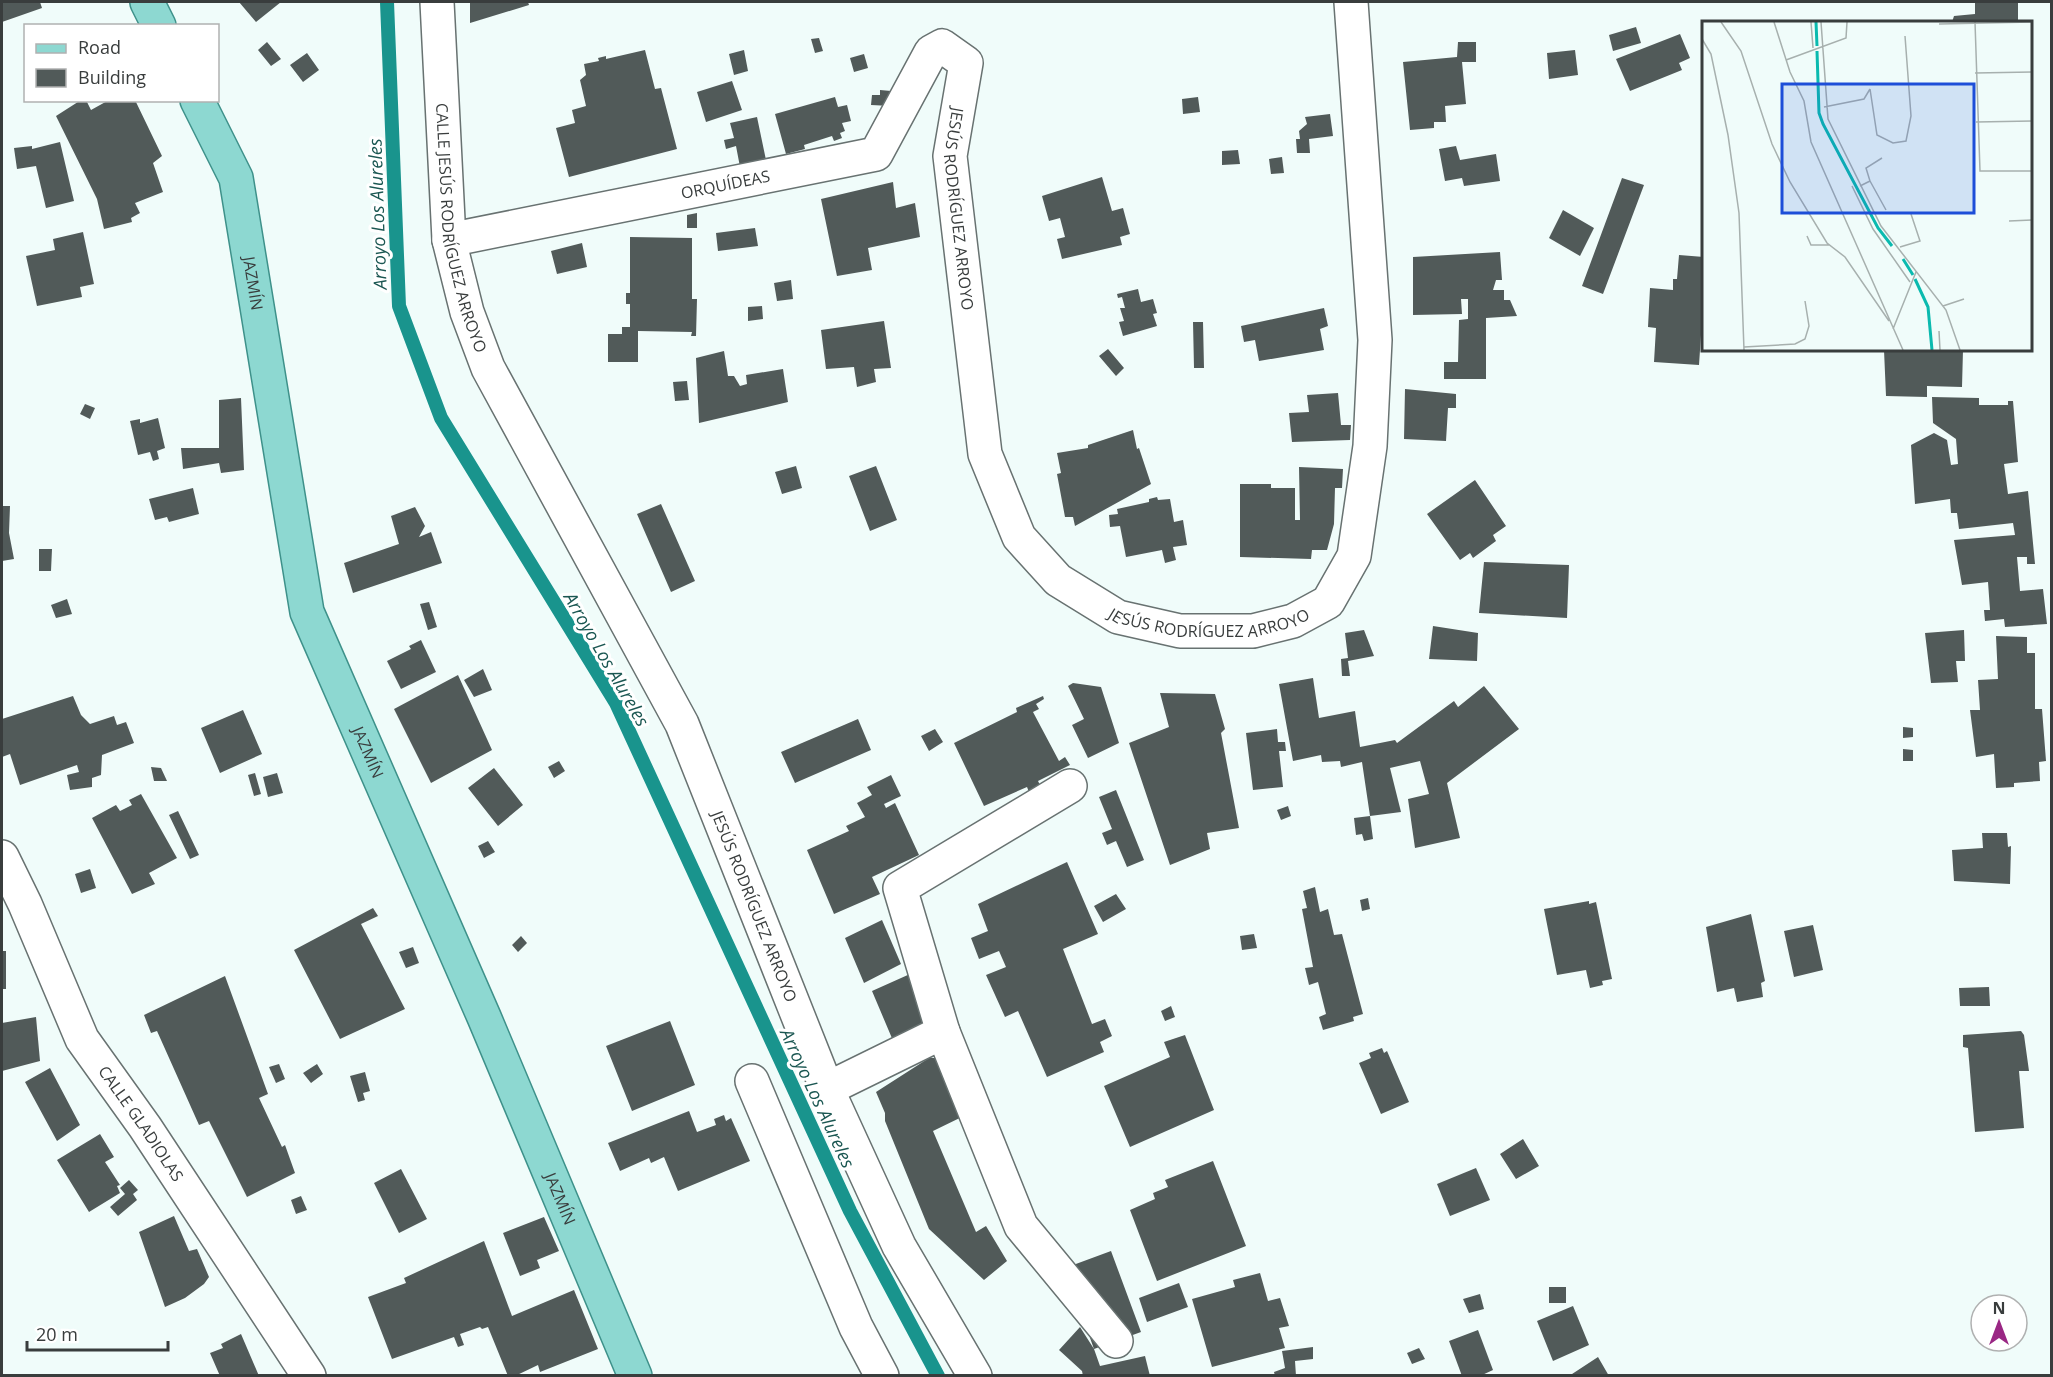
<svg xmlns="http://www.w3.org/2000/svg" width="2053" height="1377" viewBox="0 0 2053 1377" font-family="'Open Sans',sans-serif">
	<style>
		.lines { fill: none; stroke-linecap: round; stroke-linejoin: round }
		.stream { stroke: #19948d; stroke-width: 14 }
		.building { fill: #515a59 }
		.minor-casing { stroke: #687271; stroke-width: 36 }
		.major-casing { stroke: #3e918a; stroke-width: 36 }
		.minor { stroke: #fff; stroke-width: 33 }
		.major { stroke: #8dd8d1; stroke-width: 33 }
		.labels { text-anchor: middle; dominant-baseline: central; stroke-width: 6; stroke-linejoin: round; paint-order: stroke }
		.street-label { font-size: 16px; fill: #393d3d; stroke: #fff }
		.water-label { font-size: 18px; font-style: italic; fill: #1b5752; stroke: #fff }
		.inset-river { fill: none; stroke: #0bbaaf; stroke-width: 3 }
		.inset-road { fill: none; stroke: #a7b0ae; stroke-width: 1.5 }
		.view { fill: #1d4ed8; fill-opacity: 0.15; stroke: #1d4ed8; stroke-width: 3 }
		.inset-edge { fill: none; stroke: #393d3d; stroke-width: 3 }
	</style>
	<rect width="100%" height="100%" fill="#f0fcfa"/>
	<g class="lines">
		<path class="stream" d="M387 2 399 306 441 418 616 703 850 1211 938 1376"/>
	</g>
	<path class="building" d="M2 2H40L42 8 2 22Z
		M239 2H281L256 22Z
		M470 2H528L529 5 470 23Z
		M1975 2H2018V22H1952L1954 16 1975 14Z
		M1636 27 1641 43 1613 51 1609 35Z
		M1680 34 1690 58 1679 63 1682 70 1630 91 1616 59Z
		M819 38 823 51 815 53 811 39Z
		M267 42 281 59 271 66 258 50Z
		M1458 42H1476V62H1462L1466 104 1445 106 1446 122H1434V128L1410 130 1403 62 1457 57Z
		M645 50 655 89 661 88 677 149 569 177 556 128 575 123 572 110 586 106 580 80 586 75 584 64 599 61 598 58 606 56V59Z
		M744 50 748 71 734 75 729 54Z
		M1575 50 1578 75 1549 79 1547 53Z
		M307 53 319 70 303 82 290 65Z
		M864 54 868 68 854 72 850 58Z
		M732 81 742 110 706 122 697 92Z
		M880 90 891 91V106L871 105 872 95H880Z
		M835 97 838 107 847 105 851 121 842 123 845 131 840 133 842 138 834 141 832 136 804 145 805 149 786 154 775 114Z
		M1198 97 1200 112 1183 114 1182 99Z
		M81 100H86L91 110 109 100H135L162 156 153 163 163 192 135 203 140 213 131 218 132 222 104 229 97 199 56 116Z
		M1330 114 1333 136 1309 139 1310 153H1297L1296 139H1300L1299 131 1307 124 1305 117Z
		M757 117 766 160 740 167 736 146 726 149 724 140 734 138 730 123Z
		M60 142 74 201 46 208 36 166 17 169 14 148 32 146V149Z
		M1456 146 1460 160 1496 154 1500 181 1464 186 1462 178 1445 181 1439 149Z
		M1238 150 1240 164 1222 165V151Z
		M1282 157 1284 173 1271 174 1269 159Z
		M1102 177 1112 211 1123 208 1130 234 1120 237 1122 245 1062 259 1057 239 1065 237 1060 218 1049 221 1042 196Z
		M1622 178 1644 185 1603 294 1582 286Z
		M893 182 896 208 915 203 920 237 868 248 872 270 837 276 821 199Z
		M1563 210 1594 228 1580 256 1549 238Z
		M697 213V228H687V215Z
		M755 228 758 246 718 251 716 233Z
		M83 232 94 284 80 287 82 297 37 306 26 256 55 250 53 239Z
		M630 237 692 238V299H697L696 336H691L692 332 638 331V362H608V334H622V327H630V304H626V293H630Z
		M582 243 587 267 557 274 551 251Z
		M1500 252 1502 280H1496L1493 290H1504V300H1510L1517 316 1486 318V379H1444V362H1458L1459 320 1468 319V299H1461L1462 314 1413 315V257Z
		M1679 255 1704 257V335H1701L1699 365 1654 362 1656 328 1648 327 1650 288 1673 290V279H1677Z
		M791 280 793 299 777 301 774 283Z
		M1138 289 1141 302 1153 299 1157 313 1153 314 1157 326 1123 336 1119 322 1124 321 1120 308H1125L1122 297 1118 298 1117 294Z
		M762 306 763 319 748 321V307Z
		M1324 308 1328 326 1320 329 1324 350 1259 361 1255 340 1244 342 1241 326Z
		M884 321 891 368 874 369 876 382 857 387 854 367 826 369 821 330Z
		M1193 322H1203L1204 368H1194Z
		M1108 349 1124 368 1116 376 1099 356Z
		M1884 350H1963L1962 387 1927 386V397L1886 396Z
		M724 351 728 376H734L740 386 747 384 746 375 783 369 788 402 699 423 696 358Z
		M687 381 689 400 675 401 673 382Z
		M1405 389 1456 394V408H1448L1446 441 1404 439Z
		M1338 393 1341 425H1351L1350 440 1292 442 1289 413 1309 412 1307 395Z
		M1932 397 1979 398V405H2008V401H2013L2018 462 2004 464 2008 494 2028 491 2035 564H2027V557H2017L2020 591 2043 589 2047 624 2005 627 2004 619 1985 621 1984 610H1990L1988 582 1962 585 1954 540 2015 535 2013 523 1959 529 1957 513H1951L1950 499 1915 504 1911 445 1934 433 1947 440 1951 465 1958 464 1956 439 1933 423Z
		M241 398 244 470 221 473 219 463 183 469 181 448H219V400Z
		M85 404 95 408 90 419 80 414Z
		M158 418 165 448 157 451 159 459 153 461 150 452 138 455 130 421 140 419V423Z
		M1133 430 1137 449 1139 448 1151 484 1075 526 1073 517H1065L1057 474 1061 473 1057 453 1088 448V445Z
		M796 466 802 488 782 494 775 472Z
		M876 466 897 520 870 531 849 476Z
		M1299 467 1343 469 1342 488H1335L1334 524 1327 550H1312L1311 559 1240 557V484H1271V488H1295V520H1300Z
		M1475 480 1506 526 1493 535 1496 541 1473 558 1470 553 1460 560 1427 514Z
		M193 488 199 514 169 522 167 517 155 520 149 499Z
		M1157 497 1158 500 1170 499 1174 522 1183 520 1187 545 1173 547 1176 560 1165 563 1162 550 1126 557 1120 526 1110 527 1109 515 1118 514 1117 509 1149 502V499Z
		M661 504 695 581 671 592 637 514Z
		M2 506H10L9 533 14 559 2 561Z
		M415 507 425 526 419 537 431 532 442 563 353 593 344 563 399 544 391 516Z
		M39 549H52L51 571H39Z
		M1484 562 1569 565 1567 618 1479 613Z
		M67 599 72 614 56 618 51 605Z
		M429 602 437 627 428 630 420 604Z
		M1433 626 1478 633 1477 661 1429 659Z
		M1364 630 1374 656 1348 661 1350 676H1342L1341 659 1348 658 1345 633Z
		M1964 630 1965 661H1956L1958 682 1931 683 1925 633Z
		M1996 636 2027 637V653H2035V709H2042L2046 761 2039 762 2040 781 2014 783V787L1996 788 1994 754 1976 757 1970 710H1980L1978 680 1998 679Z
		M421 640 436 672 401 689 387 661 411 649 409 646Z
		M483 669 492 690 474 697 464 680Z
		M458 675 492 750 431 783 394 709Z
		M1313 678 1319 718 1355 711 1360 747 1395 740 1397 743 1454 701 1458 707 1484 686 1519 729 1447 783 1460 838 1415 848 1408 799 1429 794 1420 761 1390 768 1401 812 1370 816 1373 839 1364 841 1362 834 1356 835 1354 818 1370 816 1362 762 1341 767 1340 761 1322 762 1321 755 1293 761 1279 684Z
		M1073 683 1101 687 1119 743 1088 758 1072 725 1084 719 1068 686Z
		M1160 693 1215 694 1225 729 1221 733 1239 828 1207 833 1210 849 1170 865 1129 743 1169 727Z
		M73 696 81 715 90 724 114 716 117 725 126 722 134 743 102 755 101 775 92 778V787L70 790 67 775 79 772 77 765 20 785 10 754 2 757V719Z
		M1043 696 1044 699 1036 704 1039 709 1033 712 1059 761 1065 757 1070 765 1038 781 1043 791 1031 797 1027 787 984 806 954 743 1017 712 1016 708Z
		M243 710 262 754 220 773 201 728Z
		M858 719 871 750 795 783 781 752Z
		M1903 727 1913 728V737L1903 738Z
		M935 729 943 742 929 751 921 736Z
		M1277 729 1278 742H1285L1286 751H1279L1283 787 1253 790 1246 733Z
		M1903 749 1913 750V761H1903Z
		M559 761 565 771 554 778 548 767Z
		M151 767 161 768 167 781H154Z
		M494 768 523 805 498 826 468 788Z
		M255 773 261 794 254 796 248 775Z
		M277 773 283 793 268 797 263 777Z
		M891 775 901 796 884 804 886 808 895 803 919 855 872 877 880 894 834 914 807 850 849 831 846 826 865 817 857 803 872 795 867 787Z
		M1116 790 1144 860 1127 867 1116 841 1107 845 1102 833 1112 829 1099 797Z
		M141 794 177 858 149 873 155 884 132 894 92 818 116 805 120 811 132 805 129 800Z
		M1288 806 1291 816 1281 820 1277 810Z
		M178 811 199 855 190 859 169 815Z
		M1982 833H2007L2008 847 2011 846 2010 884 1954 881 1952 850 1983 848Z
		M488 841 495 852 484 858 478 846Z
		M1067 862 1098 934 1063 949 1092 1024 1105 1019 1112 1036 1100 1042 1104 1052 1047 1077 1018 1011 1005 1017 986 975 1006 967 999 951 979 959 971 938 988 931 978 904Z
		M90 869 96 888 81 893 75 874Z
		M1315 887 1320 912 1328 909 1334 935 1342 934 1363 1014 1353 1017 1354 1021 1323 1030 1319 1017 1326 1014 1318 982 1309 985 1305 968 1313 967 1302 909 1307 908 1303 891Z
		M1116 894 1126 909 1103 922 1094 906Z
		M1368 898 1370 909 1362 911 1360 900Z
		M1589 901V904L1596 902 1612 979 1602 981 1603 985 1590 988 1586 970 1557 975 1544 909Z
		M373 908 378 916 361 924 405 1009 340 1039 294 950Z
		M1751 914 1765 981 1761 983 1763 997 1737 1002 1734 988 1717 992 1706 927Z
		M882 920 901 964 864 983 845 938Z
		M1813 925 1823 970 1794 977 1784 931Z
		M1254 934 1257 948 1242 950 1240 936Z
		M521 936 527 943 518 952 512 945Z
		M413 947 419 963 406 968 399 952Z
		M2 951H6V989H2Z
		M910 974 933 1027 894 1043 872 991Z
		M225 976 268 1094 259 1098 282 1147 285 1145 295 1173 247 1197 209 1121 199 1125 157 1031 151 1033 144 1015Z
		M1989 987 1990 1006H1960L1959 988Z
		M1171 1006 1175 1017 1165 1021 1161 1011Z
		M36 1017 40 1061 2 1071V1023Z
		M670 1021 695 1085 632 1111 606 1046Z
		M2021 1031 2024 1035 2029 1071H2019L2024 1128 1975 1132 1968 1048 1963 1047V1035Z
		M1185 1035 1214 1110 1130 1147 1104 1086 1170 1057 1164 1042Z
		M1382 1048 1384 1053 1387 1051 1409 1102 1381 1114 1359 1063 1371 1058 1369 1053Z
		M929 1058H937L972 1112 933 1131 976 1232 986 1226 1007 1261 984 1280 929 1229 885 1121V1113L876 1092Z
		M279 1064 285 1079 276 1083 269 1067Z
		M317 1064 323 1074 311 1083 303 1073Z
		M50 1068 80 1125 57 1141 25 1082Z
		M365 1072 370 1091 363 1093 365 1100 358 1102 350 1076Z
		M689 1111 697 1132 716 1125 714 1119 724 1115 726 1121 731 1118 750 1161 678 1191 664 1157 651 1163 649 1158 620 1171 608 1143Z
		M100 1134 114 1157 105 1162 120 1185 117 1186 120 1193 89 1212 57 1160Z
		M1523 1139 1539 1166 1516 1179 1500 1154Z
		M1213 1161 1246 1246 1157 1281 1130 1210 1155 1199 1153 1193 1168 1187 1165 1180Z
		M1476 1168 1490 1200 1450 1216 1437 1184Z
		M401 1169 427 1219 399 1233 374 1183Z
		M129 1180 138 1190 133 1194 137 1200 118 1216 110 1207 125 1194 120 1188Z
		M301 1196 307 1210 296 1214 291 1200Z
		M174 1216 189 1251 197 1249 209 1277 204 1284 185 1298 165 1307 139 1232Z
		M544 1217 559 1251 537 1260 540 1268 520 1276 503 1233Z
		M484 1241 512 1316 574 1290 598 1349 540 1372 538 1365 515 1376H508L488 1327 482 1329 480 1327 460 1334 464 1345 458 1347 454 1337 392 1359 368 1297 406 1283 404 1278Z
		M1111 1251 1141 1332 1094 1349 1065 1268Z
		M1260 1273 1268 1301 1280 1298 1289 1326 1279 1328 1285 1348 1212 1367 1192 1299 1235 1287 1233 1280Z
		M1179 1283 1188 1307 1147 1322 1139 1298Z
		M1549 1287H1566V1303H1549Z
		M1480 1294 1484 1309 1469 1313 1463 1299Z
		M1573 1306 1589 1345 1553 1361 1537 1321Z
		M1080 1327 1094 1349 1100 1366 1145 1356 1150 1376H1083L1082 1371 1059 1350Z
		M1478 1330 1493 1370 1480 1376H1462L1449 1341Z
		M241 1334 259 1376H220L210 1353 223 1348 221 1344Z
		M1313 1347V1359L1295 1361 1296 1376H1275L1274 1372 1285 1368 1282 1351Z
		M1419 1348 1425 1359 1412 1364 1407 1353Z
		M1598 1357 1609 1376H1569Z"/>
	<g class="lines">
		<defs>
			<g id="minor">
				<path id="s1" d="M437 2 449 240 467 312 488 368 682 724 827 1089 899 1246 975 1376"/>
				<path id="s2" d="M449 240 876 154 931 52 942 46 966 63 950 156 985 454 1019 537 1058 580 1118 617 1180 631H1253L1293 621 1328 602 1354 556 1370 446 1375 340 1351 2"/>
				<path id="s3" d="M2 857 25 904 82 1039 145 1127 309 1376"/>
				<path d="M943 1032 1021 1226 1116 1341"/>
				<path d="M752 1081 856 1327 882 1376"/>
				<path d="M827 1089 943 1032 900 888 1070 786"/>
			</g>
			<g id="major">
				<path d="M147 2 159 26"/>
				<path id="s4" d="M197 100 236 178 307 612 484 1017 635 1376"/>
			</g>
		</defs>
		<use href="#minor" class="minor-casing"/>
		<use href="#major" class="major-casing"/>
		<use href="#minor" class="minor"/>
		<use href="#major" class="major"/>
	</g>
	<g class="labels">
		<g class="street-label">
			<text stroke="none"><textPath href="#s2" startOffset="282">ORQUÍDEAS</textPath></text>
			<text stroke="none"><textPath href="#s2" startOffset="741">JESÚS RODRÍGUEZ ARROYO</textPath></text>
			<text stroke="none"><textPath href="#s1" startOffset="228">CALLE JESÚS RODRÍGUEZ ARROYO</textPath></text>
			<text stroke="none"><textPath href="#s4" startOffset="194">JAZMÍN</textPath></text>
			<text stroke="none"><textPath href="#s2" startOffset="1299">JESÚS RODRÍGUEZ ARROYO</textPath></text>
			<text stroke="none"><textPath href="#s4" startOffset="680">JAZMÍN</textPath></text>
			<text stroke="none"><textPath href="#s1" startOffset="974">JESÚS RODRÍGUEZ ARROYO</textPath></text>
			<text stroke="none"><textPath href="#s3" startOffset="302">CALLE GLADIOLAS</textPath></text>
			<text stroke="none"><textPath href="#s4" startOffset="1166">JAZMÍN</textPath></text>
		</g>
		<g class="water-label">
			<text transform="translate(377 214) rotate(-92)">Arroyo Los Alureles</text>
			<text transform="translate(607 659) rotate(60)">Arroyo Los Alureles</text>
			<text transform="translate(818 1098) rotate(65)">Arroyo Los Alureles</text>
		</g>
	</g>
	<g transform="translate(1702 21)">
		<rect width="330" height="330" fill="#f0fcfa"/>
		<path class="inset-river" d="M114 1 115 25M115 30 117 92 121 103 176 207 190 225M201 238 211 254M213 258 226 286 230 329"/>
		<path class="inset-road" d="M19 1 39 30 70 123 88 161 125 222 143 236 187 300M72 1 88 51 102 80 109 121 201 329M109 1 111 27M119 1 126 98 179 205 244 289 258 329M273 1 278 150H330M237 3 330 1M0 18 9 33 26 114 37 192 42 329M84 39 144 17 145 1M273 52 330 51M168 68 175 114 191 122 204 120 209 95 203 15M122 86 162 78 168 68M274 101 330 100M168 160 184 189M150 165 171 208 208 261M158 165 168 160 164 147 180 137M307 200 330 199M105 215 109 224H128M198 226 218 220 209 193M241 285 262 278M191 308 214 251M237 310 238 329M42 326 93 323 103 318 107 305 103 280"/>
		<path class="view" d="M80 63H272V192H80Z"/>
		<rect width="330" height="330" class="inset-edge"/>
	</g>
	<rect width="2053" height="1377" fill="none" stroke="#393d3d" stroke-width="6"/>
	<rect x="24" y="24" width="195" height="78" fill="#ffffff" stroke="#b0b1b1" stroke-width="1.5"/>
	<rect x="36" y="44" width="30" height="9" fill="#8dd8d1" stroke="#b0b1b1" stroke-width="1.5"/>
	<text x="78" y="54" font-size="18" fill="#393d3d">Road</text>
	<rect x="36" y="69" width="30" height="18" fill="#515a59" stroke="#b0b1b1" stroke-width="1.5"/>
	<text x="78" y="84" font-size="18" fill="#393d3d">Building</text>
	<g transform="translate(1999 1323)"><circle r="28" fill="#ffffff" stroke="#b0b1b1" stroke-width="1.5"/>
	<path d="M0-4.5L10 22L0 15L-10 22Z" fill="#9a2784"/>
	<text y="-9" font-size="16" font-weight="bold" text-anchor="middle" fill="#393d3d">N</text>
	</g>
	<path d="M27 1341v9h141v-9" fill="none" stroke="#393d3d" stroke-width="3"/>
	<text x="36" y="1341" font-size="18" fill="#393d3d" stroke="#ffffff" stroke-width="4.5" paint-order="stroke">20 m</text>
</svg>
